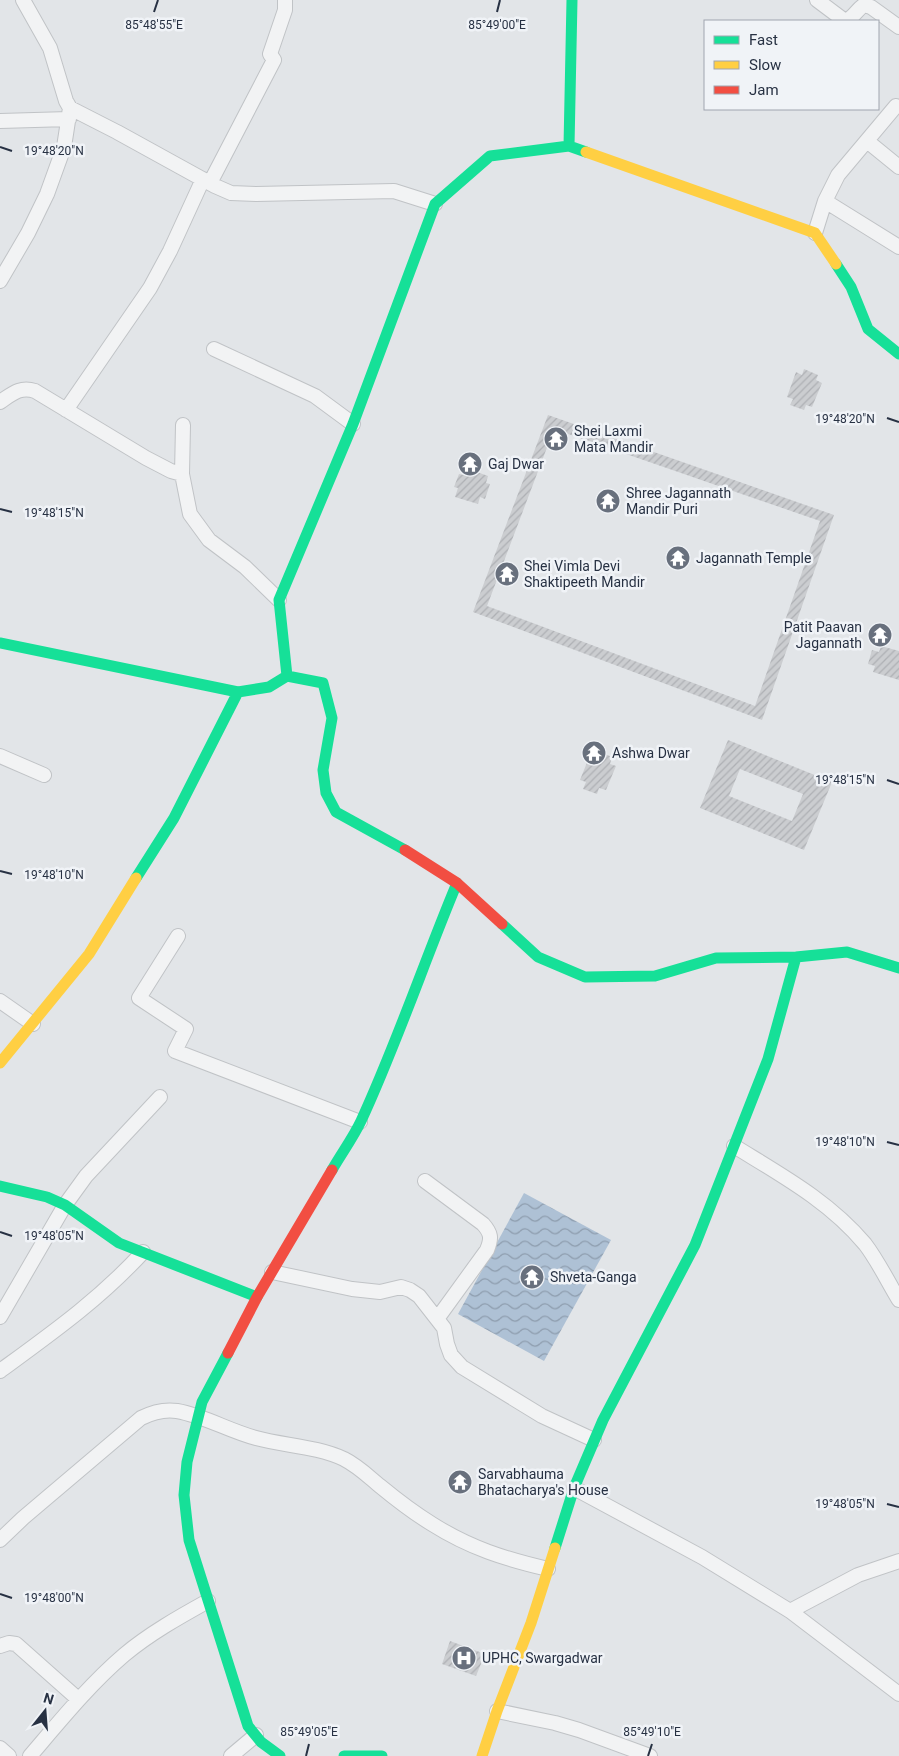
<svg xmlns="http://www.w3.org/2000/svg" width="899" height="1756" viewBox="0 0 899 1756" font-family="Roboto,sans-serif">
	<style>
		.water { fill: url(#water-waves) }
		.building { fill: url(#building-hatch); fill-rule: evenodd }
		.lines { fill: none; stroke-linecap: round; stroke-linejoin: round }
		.street-casing { stroke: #c0c3c6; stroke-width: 16 }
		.street { stroke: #f2f3f4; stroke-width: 14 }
		.fast { stroke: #16e098; stroke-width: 11 }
		.slow { stroke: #ffcf43; stroke-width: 11 }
		.jam { stroke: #f24e42; stroke-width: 11 }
		.ticks { fill: none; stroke: #273143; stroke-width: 2 }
		.labels { text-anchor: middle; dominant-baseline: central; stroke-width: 5; stroke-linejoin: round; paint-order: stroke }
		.poi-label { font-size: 14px; fill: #273143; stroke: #f0f3f7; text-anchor: start }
		.ticks-label { font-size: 12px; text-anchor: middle; fill: #273143; stroke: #f0f3f7; stroke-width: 5; stroke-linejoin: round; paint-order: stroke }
	</style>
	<defs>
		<pattern id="water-waves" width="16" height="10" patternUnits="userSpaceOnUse" patternTransform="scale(1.25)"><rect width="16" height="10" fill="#aec1d5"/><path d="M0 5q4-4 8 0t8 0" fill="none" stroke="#8e9dae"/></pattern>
		<pattern id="building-hatch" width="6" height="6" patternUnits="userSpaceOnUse" patternTransform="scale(1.25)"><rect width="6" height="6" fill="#cbcdd0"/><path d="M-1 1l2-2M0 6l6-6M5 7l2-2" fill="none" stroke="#aeb0b4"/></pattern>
	</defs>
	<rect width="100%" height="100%" fill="#e2e5e8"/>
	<path class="water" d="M524 1193 611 1240 544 1361 458 1314Z"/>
	<path class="building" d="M804 369 818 375 816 380 822 383 812 407 806 405 804 410 790 405 793 399 787 397 796 372 802 375Z
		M548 415 834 515 762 720 473 612ZM554 429 820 521 755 706 487 606Z
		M466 468 488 476 486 483 490 484 485 499 480 497 478 504 455 497 458 488 454 487 459 474 464 475Z
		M881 646 899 651V680L873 672 875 666 868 664 872 650 879 652Z
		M728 740 832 782 804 850 700 808ZM740 769 803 794 792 821 729 796Z
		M598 751 612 757 610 764 616 766 606 790 599 788 597 794 583 789 586 782 580 780 590 755 596 758Z
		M450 1641 485 1654 476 1676 442 1664Z"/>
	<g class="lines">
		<defs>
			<path id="street" d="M23 0 50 48 66 101 70 108 117 132 215 186 231 193 256 194 394 191 435 204
				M817 0 845 21C854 18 856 10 864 5L871 7 899 27
				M0 121 69 119
				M867 141 899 167
				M210 183 274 60 270 54 285 10V0
				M825 201 899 247
				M815 233 825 201 838 175 896 106
				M0 281 28 233 47 194 64 147 70 108
				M214 349 315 396 353 424
				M0 402C12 394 20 386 35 391L146 458 171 471 182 474 183 425
				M66 410 150 288 170 251 203 179
				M182 474 190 514 209 540 245 567 279 600
				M0 756 44 775
				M178 936 139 998 186 1029 175 1051 360 1122
				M0 1001 33 1024
				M734 1146C781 1175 829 1201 865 1244 878 1261 888 1282 899 1300
				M425 1181 483 1224C491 1233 492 1238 487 1250L437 1319
				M272 1272 352 1289 380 1292 401 1287 410 1290 419 1296 444 1328 447 1344 451 1355 462 1367 542 1416 594 1440
				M0 1317 65 1205 86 1176 160 1097
				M0 1371C52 1333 100 1299 143 1252
				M574 1488 702 1557 790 1611 899 1694
				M0 1540 23 1518 141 1418C153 1412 164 1409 177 1411 205 1416 229 1431 256 1438 285 1446 316 1446 344 1459 358 1466 369 1477 380 1486 397 1500 414 1513 432 1524 470 1548 505 1559 548 1569
				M790 1611 858 1575 899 1561
				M0 1646 9 1643 16 1644 78 1699
				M497 1711 555 1723 579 1730 650 1756
				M0 1748 9 1756
				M30 1756C60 1721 89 1685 124 1655 149 1634 179 1617 208 1601
				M231 1756 256 1735"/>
		</defs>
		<use href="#street" class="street-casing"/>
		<use href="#street" class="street"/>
		<path class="fast" d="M569 146 572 0
			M836 264 851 287 868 329 899 354
			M0 643 238 692 269 687 287 676 323 683 332 718 323 770 326 793 336 812 405 850
			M287 676 279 600 353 424 435 204 490 156 569 146 586 152
			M136 878 174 818 238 692
			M502 924 538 957 585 977 655 976 716 958 796 957 847 952 899 968
			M332 1170C341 1154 353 1138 361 1121 397 1043 424 962 457 883
			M0 1186 47 1197 65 1205 119 1243 257 1297
			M228 1353 202 1402 187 1462 184 1495 189 1540 248 1726 261 1742 280 1756
			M555 1548 574 1488 603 1420 695 1245 768 1059 796 957
			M344 1756H382"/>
		<path class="slow" d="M586 152 815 233 836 264
			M0 1063 89 954 136 878
			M482 1756 497 1711 531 1623 555 1548"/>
		<path class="jam" d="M405 850 457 883 502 924
			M228 1353 257 1297 332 1170"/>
	</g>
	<path class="ticks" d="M154 12 158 0M497 12 500 0M0 147 12 151M887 418 899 422M0 509 12 512M887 780 899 784M0 871 12 874M887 1142 899 1145M0 1232 12 1236M887 1504 899 1507M0 1594 12 1598M306 1756 309 1744M648 1756 652 1744"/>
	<defs>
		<symbol id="temple-disc" viewBox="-11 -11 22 22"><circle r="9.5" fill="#68707d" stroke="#f0f3f7"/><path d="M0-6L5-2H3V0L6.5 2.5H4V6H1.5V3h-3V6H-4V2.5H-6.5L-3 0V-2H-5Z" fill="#fff"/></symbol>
		<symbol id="hospital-disc" viewBox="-11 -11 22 22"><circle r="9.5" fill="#68707d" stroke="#f0f3f7"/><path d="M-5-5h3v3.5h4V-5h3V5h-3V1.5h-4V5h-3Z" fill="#fff"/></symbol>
	</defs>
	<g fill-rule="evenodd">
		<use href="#temple-disc" x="542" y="425" width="28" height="28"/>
		<use href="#temple-disc" x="456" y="450" width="28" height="28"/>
		<use href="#temple-disc" x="594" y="487" width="28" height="28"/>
		<use href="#temple-disc" x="664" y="544" width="28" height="28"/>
		<use href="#temple-disc" x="493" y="560" width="28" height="28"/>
		<use href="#temple-disc" x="866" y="621" width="28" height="28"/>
		<use href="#temple-disc" x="580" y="739" width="28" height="28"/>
		<use href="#temple-disc" x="518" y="1263" width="28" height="28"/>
		<use href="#temple-disc" x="446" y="1468" width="28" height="28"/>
		<use href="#hospital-disc" x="450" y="1644" width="28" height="28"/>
	</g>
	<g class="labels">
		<g class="poi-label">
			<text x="574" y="431">Shei Laxmi<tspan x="574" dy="16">Mata Mandir</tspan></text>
			<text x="488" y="464">Gaj Dwar</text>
			<text x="626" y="493">Shree Jagannath<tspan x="626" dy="16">Mandir Puri</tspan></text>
			<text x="696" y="558">Jagannath Temple</text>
			<text x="524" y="566">Shei Vimla Devi<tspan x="524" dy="16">Shaktipeeth Mandir</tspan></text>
			<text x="862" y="627" text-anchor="end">Patit Paavan<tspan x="862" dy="16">Jagannath</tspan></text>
			<text x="612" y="753">Ashwa Dwar</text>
			<text x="550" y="1277">Shveta-Ganga</text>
			<text x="478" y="1474">Sarvabhauma<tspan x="478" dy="16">Bhatacharya's House</tspan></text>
			<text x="482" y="1658">UPHC, Swargadwar</text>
		</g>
	</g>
	<g class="ticks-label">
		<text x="154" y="29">85°48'55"E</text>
		<text x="497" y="29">85°49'00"E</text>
		<text x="54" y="155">19°48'20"N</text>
		<text x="845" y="423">19°48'20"N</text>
		<text x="54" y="517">19°48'15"N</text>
		<text x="845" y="784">19°48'15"N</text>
		<text x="54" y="879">19°48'10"N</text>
		<text x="845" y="1146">19°48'10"N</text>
		<text x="54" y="1240">19°48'05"N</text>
		<text x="845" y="1508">19°48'05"N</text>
		<text x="54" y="1602">19°48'00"N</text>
		<text x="309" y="1736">85°49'05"E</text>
		<text x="652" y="1736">85°49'10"E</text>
	</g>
	<rect x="704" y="20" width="175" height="90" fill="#f0f3f7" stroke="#a0a5af"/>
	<rect x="714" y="36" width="25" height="8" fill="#16e098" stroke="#a0a5af"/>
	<text x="749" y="45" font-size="15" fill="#273143">Fast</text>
	<rect x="714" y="61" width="25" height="8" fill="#ffcf43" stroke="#a0a5af"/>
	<text x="749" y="70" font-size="15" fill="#273143">Slow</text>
	<rect x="714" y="86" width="25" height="8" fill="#f24e42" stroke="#a0a5af"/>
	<text x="749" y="95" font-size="15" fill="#273143">Jam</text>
	<g transform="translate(45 1711) rotate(17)" stroke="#f0f3f7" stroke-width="4" paint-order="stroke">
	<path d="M0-4L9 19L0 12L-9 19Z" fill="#273143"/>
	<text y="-8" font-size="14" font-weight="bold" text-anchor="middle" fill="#273143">N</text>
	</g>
</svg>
